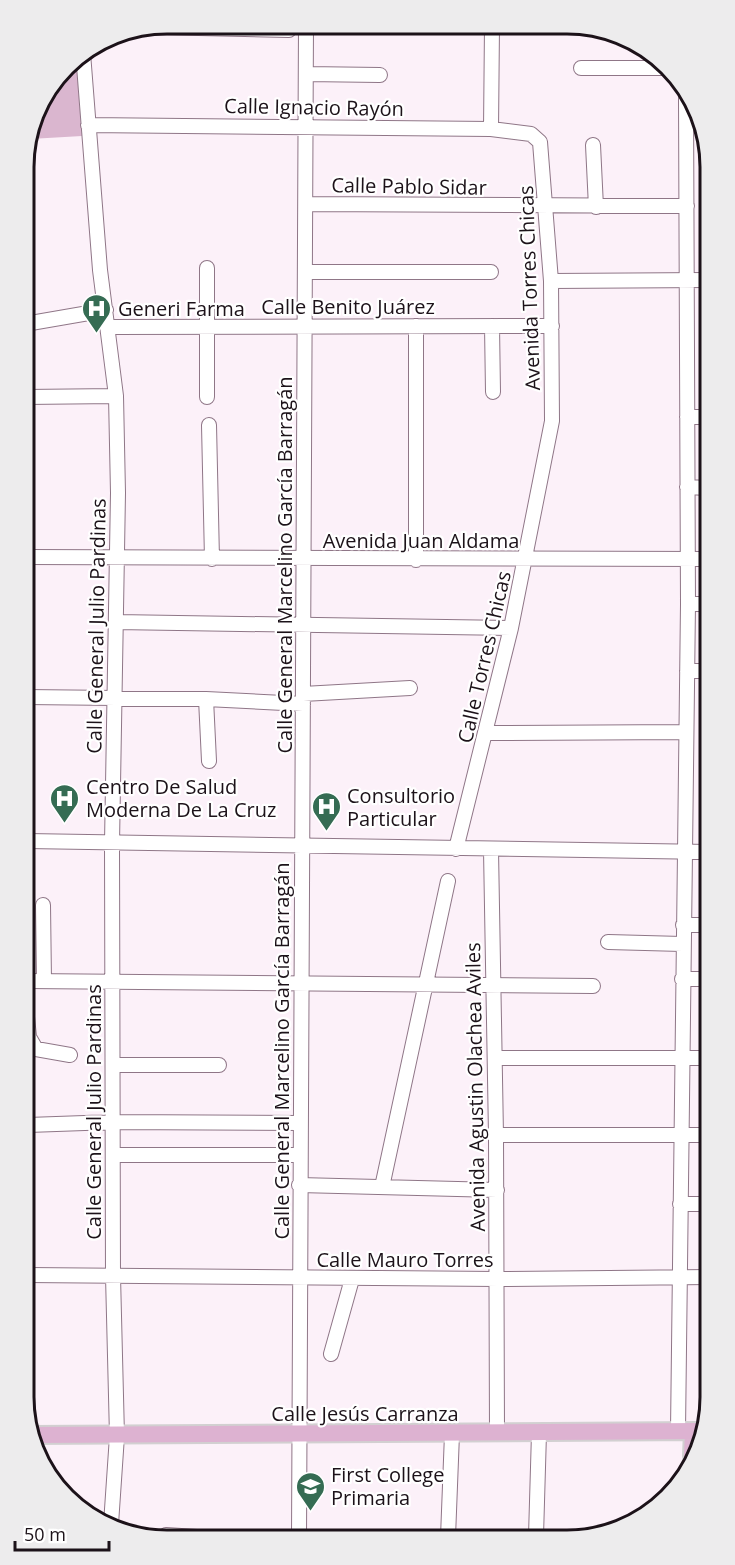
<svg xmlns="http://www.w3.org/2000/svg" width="735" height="1565" viewBox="0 0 735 1565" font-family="'Open Sans',sans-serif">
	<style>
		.green { fill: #dab6cf }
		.building { fill: #a5c3b3; filter: url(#shadow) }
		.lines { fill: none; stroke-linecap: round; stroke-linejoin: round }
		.minor-casing { stroke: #8f7687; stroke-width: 16 }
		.major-casing { stroke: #d2d0d1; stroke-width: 20 }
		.minor { stroke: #fff; stroke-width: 14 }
		.major { stroke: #ddb2d1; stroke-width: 16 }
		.labels { text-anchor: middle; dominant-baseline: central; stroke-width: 4.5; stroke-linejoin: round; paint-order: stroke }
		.street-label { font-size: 20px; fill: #1c1219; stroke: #fff }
		.poi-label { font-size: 20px; fill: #1c1219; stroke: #fff; text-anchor: start }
		.rim { fill: none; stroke: #1c1219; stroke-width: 3 }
	</style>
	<defs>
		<filter id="shadow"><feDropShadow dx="6" dy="3.5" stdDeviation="1.5" flood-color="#0004"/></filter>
	</defs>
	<rect width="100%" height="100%" fill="#fcf1f9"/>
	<path class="green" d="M76 58 82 136 30 139 39 104Z"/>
	<path class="building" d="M707 460V482H699V461Z"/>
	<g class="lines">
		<defs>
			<path id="minor" d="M152 27 289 30
				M83 53 100 270 116 396 118 493 112 843 113 1276 117 1436 111 1524
				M581 68H668
				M306 74 380 75
				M88 125 491 129 531 134 540 142 551 281 552 421 511 628 456 849
				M491 129 492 26
				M593 145 596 207
				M306 204 687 206
				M305 272H491
				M551 281 707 280
				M25 324 106 310
				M416 326V560
				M492 326 493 392
				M108 327 552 326
				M25 397 116 396
				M207 397V268
				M687 417H707
				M209 425 212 559
				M687 487 707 488
				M26 557 708 559
				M688 604H708
				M116 622 511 628
				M687 671H708
				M303 694 410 688
				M26 697 206 699 303 704
				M206 699 209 761
				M487 733 686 732
				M27 841 709 852
				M491 850 496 1135 497 1433
				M43 905 44 981
				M683 925H709
				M608 942 682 944
				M682 979H709
				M27 981 593 986
				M27 1017 29 1037 36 1049 70 1055
				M495 1058H709
				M113 1065H219
				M28 1125 113 1122 300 1123
				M496 1135H710
				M113 1155H300
				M299 1185 497 1190
				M382 1187 448 881
				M680 1204H710
				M28 1275 497 1279 710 1277
				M331 1354 352 1279
				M678 1431 688 604 686 99
				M166 1535 212 1538
				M536 1536 539 1433
				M448 1537 452 1434
				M299 1538 306 25"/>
			<path id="major" d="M29 1435 701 1431
				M692 1456 693 1431"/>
		</defs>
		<use href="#minor" class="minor-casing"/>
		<use href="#major" class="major-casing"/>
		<use href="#minor" class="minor"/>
		<use href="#major" class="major"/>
	</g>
	<defs>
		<symbol id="hospital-pin" viewBox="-11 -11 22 30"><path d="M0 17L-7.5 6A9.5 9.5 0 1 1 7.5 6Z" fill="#356c53" stroke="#fff"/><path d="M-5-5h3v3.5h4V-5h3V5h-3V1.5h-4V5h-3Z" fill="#fff"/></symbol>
		<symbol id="school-pin" viewBox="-11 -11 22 30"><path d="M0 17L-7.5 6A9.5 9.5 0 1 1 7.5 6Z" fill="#356c53" stroke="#fff"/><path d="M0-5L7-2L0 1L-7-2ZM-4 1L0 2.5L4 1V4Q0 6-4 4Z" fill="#fff"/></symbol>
	</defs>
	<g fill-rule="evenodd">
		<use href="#hospital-pin" x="80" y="292" width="33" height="45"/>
		<use href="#hospital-pin" x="48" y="782" width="33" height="45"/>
		<use href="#hospital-pin" x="310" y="790" width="33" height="45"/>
		<use href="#school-pin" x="294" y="1470" width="33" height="45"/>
	</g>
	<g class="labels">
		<g class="street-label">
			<text transform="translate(314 107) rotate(1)">Calle Ignacio Rayón</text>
			<text transform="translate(409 186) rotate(1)">Calle Pablo Sidar</text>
			<text transform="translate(529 288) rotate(-92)">Avenida Torres Chicas</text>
			<text x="348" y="306">Calle Benito Juárez</text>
			<text x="421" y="540">Avenida Juan Aldama</text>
			<text transform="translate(284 565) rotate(-90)">Calle General Marcelino García Barragán</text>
			<text transform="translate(96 626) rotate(-89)">Calle General Julio Pardinas</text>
			<text transform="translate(484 657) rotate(-77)">Calle Torres Chicas</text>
			<text transform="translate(281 1051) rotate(-90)">Calle General Marcelino García Barragán</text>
			<text transform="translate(475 1087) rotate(-91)">Avenida Agustin Olachea Aviles</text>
			<text transform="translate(93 1112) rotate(-90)">Calle General Julio Pardinas</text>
			<text x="405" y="1259">Calle Mauro Torres</text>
			<text x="365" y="1413">Calle Jesús Carranza</text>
		</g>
		<g class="poi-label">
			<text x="118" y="308">Generi Farma</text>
			<text x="86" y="786">Centro De Salud<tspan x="86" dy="23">Moderna De La Cruz</tspan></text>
			<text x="347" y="795">Consultorio<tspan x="347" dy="23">Particular</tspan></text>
			<text x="331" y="1474">First College<tspan x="331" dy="23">Primaria</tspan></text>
		</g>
	</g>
	<path d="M0 0H735V1565H0ZM167 34H567A133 133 0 0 1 700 167V1397A133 133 0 0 1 567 1530H167A133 133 0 0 1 34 1397V167A133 133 0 0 1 167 34Z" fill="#edeced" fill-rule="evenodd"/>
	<path class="rim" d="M167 34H567A133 133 0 0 1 700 167V1397A133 133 0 0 1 567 1530H167A133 133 0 0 1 34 1397V167A133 133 0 0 1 167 34Z"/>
	<path d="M15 1541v9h94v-9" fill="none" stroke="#1c1219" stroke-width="3"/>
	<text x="24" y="1541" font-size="18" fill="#1c1219" stroke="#ffffff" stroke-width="4.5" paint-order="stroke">50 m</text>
</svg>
